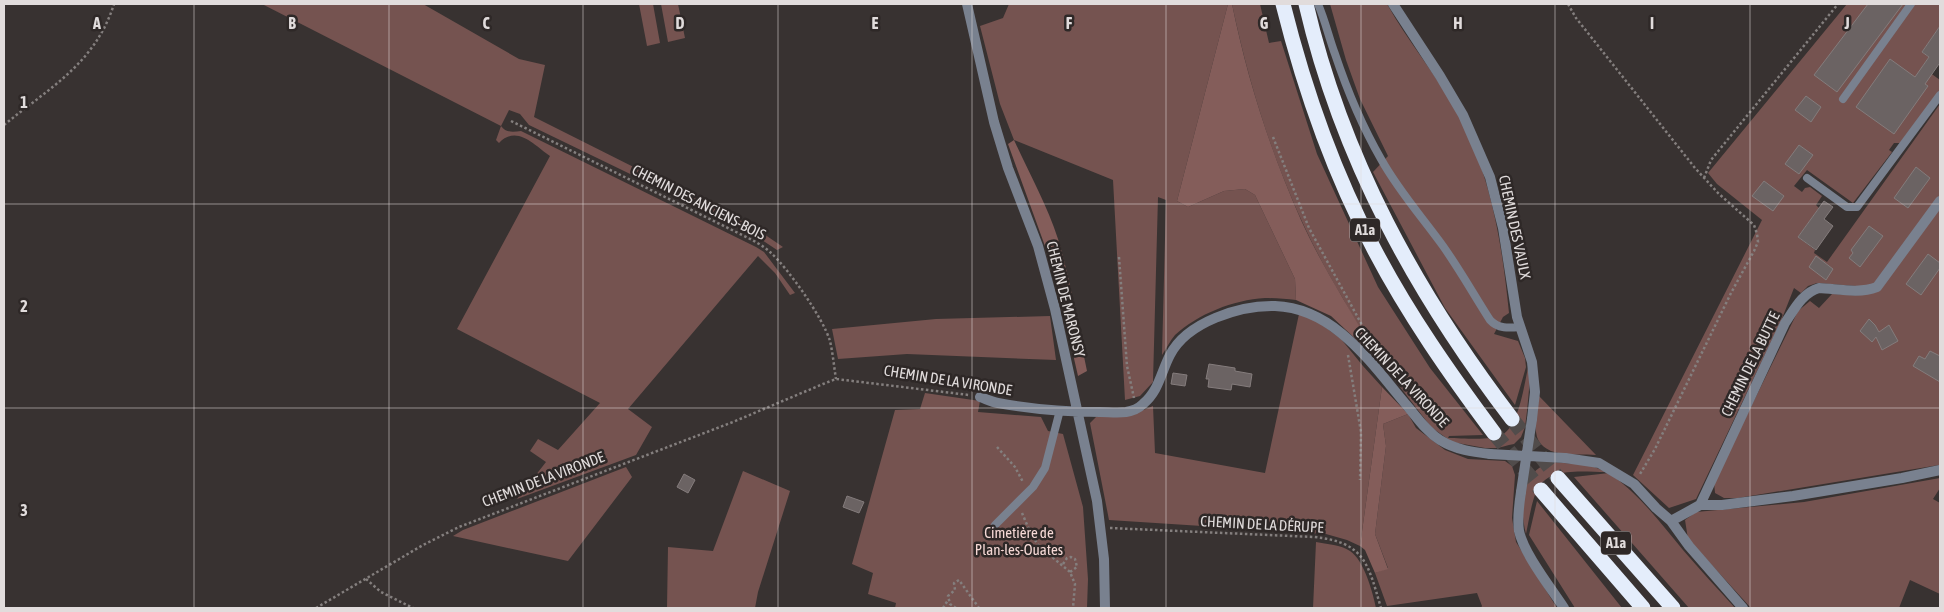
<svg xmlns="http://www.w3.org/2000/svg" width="1944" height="612" viewBox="0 0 1944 612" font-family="'Asap Condensed',sans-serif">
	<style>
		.green { fill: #755350 }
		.forest { fill: #845d5a }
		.building { fill: #6b6363; stroke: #847c7c }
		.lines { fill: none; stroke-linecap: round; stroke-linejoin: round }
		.motorway-tunnel { stroke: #514c4b; stroke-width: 15; stroke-dasharray: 15 8; stroke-linecap: butt }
		.path { stroke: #847f7e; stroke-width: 2.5; stroke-dasharray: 2.5 2.5; stroke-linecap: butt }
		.service { stroke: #79818f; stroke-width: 8 }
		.minor { stroke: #79818f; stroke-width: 10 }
		.motorway { stroke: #e4edfb; stroke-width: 15 }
		.minor-bridge { stroke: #79818f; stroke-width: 10 }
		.grid { fill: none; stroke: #e1dcdc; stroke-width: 1; stroke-opacity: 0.55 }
		.labels { text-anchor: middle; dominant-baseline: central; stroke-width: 5; stroke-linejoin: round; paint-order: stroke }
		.shield { fill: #2e2827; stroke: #aba6a6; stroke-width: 1 }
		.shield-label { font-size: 14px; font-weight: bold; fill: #e1dcdc }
		.street-label { font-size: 15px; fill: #e1dcdc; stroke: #2e2827 }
		.park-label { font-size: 15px; fill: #f5d8d5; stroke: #2e2827 }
		.grid-label { font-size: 16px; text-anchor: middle; font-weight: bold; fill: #e1dcdc; stroke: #2e2827; stroke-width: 5; stroke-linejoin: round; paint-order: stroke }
	</style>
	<rect width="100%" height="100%" fill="#383231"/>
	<path class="green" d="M262 4H423L519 59 545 65 534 117 755 228 783 247 777 250 750 232 529 125 520 114 509 110 501 126C506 133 513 132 521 131L756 247 764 252 795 293 790 295 775 273 758 256 628 409 652 427 636 455 517 499 546 462 530 451 538 439 558 450 600 403 457 329 550 156C535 146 517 124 499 143L496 140 501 126Z
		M639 4H653L660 43 647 46Z
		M661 4H678L685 38 668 42Z
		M1009 4H1228L1177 201 1188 207 1224 191 1245 189 1255 195 1295 279 1296 300C1286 299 1275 298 1265 298 1233 300 1198 314 1175 335 1170 341 1166 349 1162 355L1166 200 1158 197 1153 382 1140 396 1125 400 1113 180 1014 140 1000 104 980 26 1003 18Z
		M1232 4H1260L1269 43 1281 41 1317 154 1378 287 1430 368 1483 435 1449 436 1448 438C1463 438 1490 441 1502 435 1519 426 1524 385 1528 368L1530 379 1527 411 1525 427 1521 437 1514 444 1509 445 1498 448H1485L1452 442 1431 427 1377 357 1379 343C1375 341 1368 339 1365 336 1358 328 1348 307 1342 297 1288 208 1253 105 1232 4Z
		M1330 4H1387C1408 42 1436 74 1457 112 1491 174 1502 243 1509 313L1503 317 1494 334 1518 341 1525 358 1526 367 1515 405 1445 308 1373 172 1388 156 1360 99 1346 60Z
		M1847 4H1940V26L1922 52 1929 57 1922 67 1940 80V90L1900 143H1894L1889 150 1892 152 1853 203 1807 170 1794 186 1802 192 1805 188 1810 187 1822 196 1816 205 1819 208 1798 237 1815 250 1814 253 1827 262 1940 104V462L1939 465 1738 498H1724L1715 493 1714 482 1798 311 1810 301 1819 308 1832 294C1854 295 1867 299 1885 284L1869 287 1817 283 1808 286 1801 293 1794 288 1781 321 1696 499 1669 508 1633 475 1762 220 1717 184 1708 173Z
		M1299 314 1317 321 1341 339 1363 366 1382 387 1360 546 1347 540 1326 534 1109 520 1090 423 1096 417C1117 416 1134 415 1153 406L1155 453 1265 473Z
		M1050 316 1056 360 907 354 838 359 832 329 936 319Z
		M925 393 980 401 978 412 1041 417 1048 431 1063 434 1083 507 1088 579 1087 608H895L896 603 868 594 873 573 852 564 895 410 920 409Z
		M1539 396 1596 455C1576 454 1539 459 1536 432 1534 420 1538 407 1539 396Z
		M1408 414 1416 428 1445 450 1468 459 1505 461 1512 466 1515 475 1512 518 1516 542 1557 608H1481L1482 606 1477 593 1387 606 1375 573 1388 568 1375 534 1386 446 1383 424Z
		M1551 462 1590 465 1606 472C1583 472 1546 466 1536 492 1531 505 1529 520 1526 534 1519 507 1521 471 1551 462Z
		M626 467 632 477 568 561 453 536 463 530Z
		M743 471 790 491 758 592 755 608H667L668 547 713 551Z
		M1609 473C1639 494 1660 522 1683 550 1700 570 1718 589 1735 608H1689L1574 477Z
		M1940 478V488L1933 499 1940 503V594L1910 580 1899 608H1751L1688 539 1685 520 1696 512 1804 502Z
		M1537 501 1622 608H1575L1529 535Z
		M1316 542C1327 544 1341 545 1350 551 1364 560 1373 593 1376 608H1313Z"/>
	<path class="forest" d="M1228 4H1232C1247 78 1270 150 1301 220 1319 260 1343 298 1365 336L1361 344 1331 316 1296 300 1295 279 1255 195 1245 189 1224 191 1188 207 1177 201Z
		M1014 140C1029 173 1047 205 1058 239 1071 282 1078 327 1087 371L1078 376 1054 271 1008 144Z
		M1382 387 1408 414 1383 424 1386 446 1375 534 1388 569 1375 573 1365 550 1360 546Z"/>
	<path class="building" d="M1868 4H1903L1837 92 1814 75Z
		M1940 26V64H1939L1925 84 1928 86 1894 134 1856 107 1890 59 1915 77 1929 57 1922 52Z
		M1806 96 1821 107 1811 122 1795 110Z
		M1799 145 1813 155 1799 174 1785 164Z
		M1916 167 1930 178 1908 208 1894 198Z
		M1764 181 1784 196 1773 211 1752 196Z
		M1824 201 1833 207 1824 219 1833 226 1816 250 1798 237Z
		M1869 226 1883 236 1860 267 1849 258 1853 253 1851 250Z
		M1928 254 1940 263V268L1921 295 1906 284Z
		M1816 256 1833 269 1826 280 1809 267Z
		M1869 319 1875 325 1879 332 1889 325 1898 341 1882 350 1876 337 1872 342 1860 331Z
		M1930 351 1940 356V382L1913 366 1919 356 1925 359Z
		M1209 364 1235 368V371L1252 374 1250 387 1232 384 1231 390 1208 387 1209 379H1206Z
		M1173 373 1187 375 1185 386 1171 384Z
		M684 474 695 480 688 493 677 487Z
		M847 496 864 502 859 513 843 507Z"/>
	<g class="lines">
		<path class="motorway-tunnel" d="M1512 419 1558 478
			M1494 433 1541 490"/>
		<path class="path" d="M1568 4 1576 18 1695 168 1718 193 1754 225 1757 234 1758 242 1754 251 1731 293 1655 449 1640 474
			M511 121 736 232C748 238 760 243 770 252 788 268 823 318 830 341 833 354 834 367 836 379
			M4 125C49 88 95 64 114 4
			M1273 137 1309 228 1368 336 1369 342
			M1704 178 1711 160 1838 4
			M1119 257 1127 366 1134 398
			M1348 355 1361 432 1360 480
			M997 447 1015 467 1023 482
			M1022 513 1031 534 1039 546 1070 572 1075 584 1073 608
			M1110 528 1314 537C1365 542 1368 564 1381 608
			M1063 564 1067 558 1071 557 1075 559 1077 567 1070 572
			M366 579 381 592 413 608
			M316 608 423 545 459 527 733 422 823 384 836 379 969 395
			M943 608 948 600
			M956 608 950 604 948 596 955 590 954 583 959 580 979 608"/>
		<path class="service" d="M1318 4C1325 20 1329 38 1335 54 1347 90 1362 126 1381 159 1398 190 1422 217 1443 246 1460 270 1474 295 1490 320 1498 329 1509 328 1520 327
			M1843 99 1911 4
			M1807 178 1847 207H1857L1940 95
			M995 525 1033 487 1045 468 1060 410"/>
		<path class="minor" d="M967 4 994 122 1008 168 1038 246 1055 309 1097 501 1104 559 1105 608
			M1393 4 1440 76 1463 115 1490 177 1503 228 1517 317 1532 362 1535 392 1532 419
			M980 397C986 399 992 402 998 403 1031 409 1066 412 1100 412 1108 412 1118 413 1126 412 1132 411 1139 408 1143 404 1159 391 1161 372 1170 355 1187 322 1240 305 1275 306 1336 308 1373 366 1409 408 1418 419 1427 432 1440 440 1456 450 1473 452 1490 454
			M1565 458 1599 463 1634 484 1656 508 1671 521 1689 546 1743 608
			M1521 492C1519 505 1517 518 1519 531 1524 554 1551 588 1564 608
			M1700 505 1785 323C1794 310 1802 293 1819 288 1839 289 1858 294 1877 287L1940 201
			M1671 521 1700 505H1722L1793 496 1902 478 1940 470"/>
		<path class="motorway" d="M1283 4C1304 88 1333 172 1374 249 1408 314 1450 374 1494 433
			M1306 4C1342 159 1416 293 1512 419
			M1558 478 1673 608
			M1541 490 1643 608"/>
		<path class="minor-bridge" d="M1490 454 1565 458
			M1521 492 1532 419"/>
	</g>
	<path class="grid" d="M194 4V608M389 4V608M583 4V608M778 4V608M972 4V608M1166 4V608M1361 4V608M1555 4V608M1750 4V608M4 204H1940M4 408H1940"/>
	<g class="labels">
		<g class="shield">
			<rect x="1350" y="218.5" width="30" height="23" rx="4"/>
			<rect x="1601" y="531.5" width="30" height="23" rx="4"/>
		</g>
		<g class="shield-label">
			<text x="1365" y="230">A1a</text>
			<text x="1616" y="543">A1a</text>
		</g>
		<g class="street-label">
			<text transform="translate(699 202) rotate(27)">CHEMIN DES ANCIENS-BOIS</text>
			<text transform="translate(1515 227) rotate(78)">CHEMIN DES VAULX</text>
			<text transform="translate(1066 299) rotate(76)">CHEMIN DE MARONSY</text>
			<text transform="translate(1750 364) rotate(-64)">CHEMIN DE LA BUTTE</text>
			<text transform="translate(1402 377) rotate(47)">CHEMIN DE LA VIRONDE</text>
			<text transform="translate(948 380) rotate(9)">CHEMIN DE LA VIRONDE</text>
			<text transform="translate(543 479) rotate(-21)">CHEMIN DE LA VIRONDE</text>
			<text transform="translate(1262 524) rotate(3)">CHEMIN DE LA DÉRUPE</text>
		</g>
		<g class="park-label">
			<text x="1019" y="532">Cimetière de<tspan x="1019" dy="17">Plan-les-Ouates</tspan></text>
		</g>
	</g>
	<g class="grid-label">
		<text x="97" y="29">A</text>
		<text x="292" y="29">B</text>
		<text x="486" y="29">C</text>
		<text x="680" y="29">D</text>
		<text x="875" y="29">E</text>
		<text x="1069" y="29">F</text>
		<text x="1264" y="29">G</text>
		<text x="1458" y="29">H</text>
		<text x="1652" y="29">I</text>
		<text x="1847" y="29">J</text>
		<text x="24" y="108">1</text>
		<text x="24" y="312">2</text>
		<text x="24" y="516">3</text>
	</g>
	<rect width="1944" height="612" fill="none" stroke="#e1dcdc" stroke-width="10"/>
</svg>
